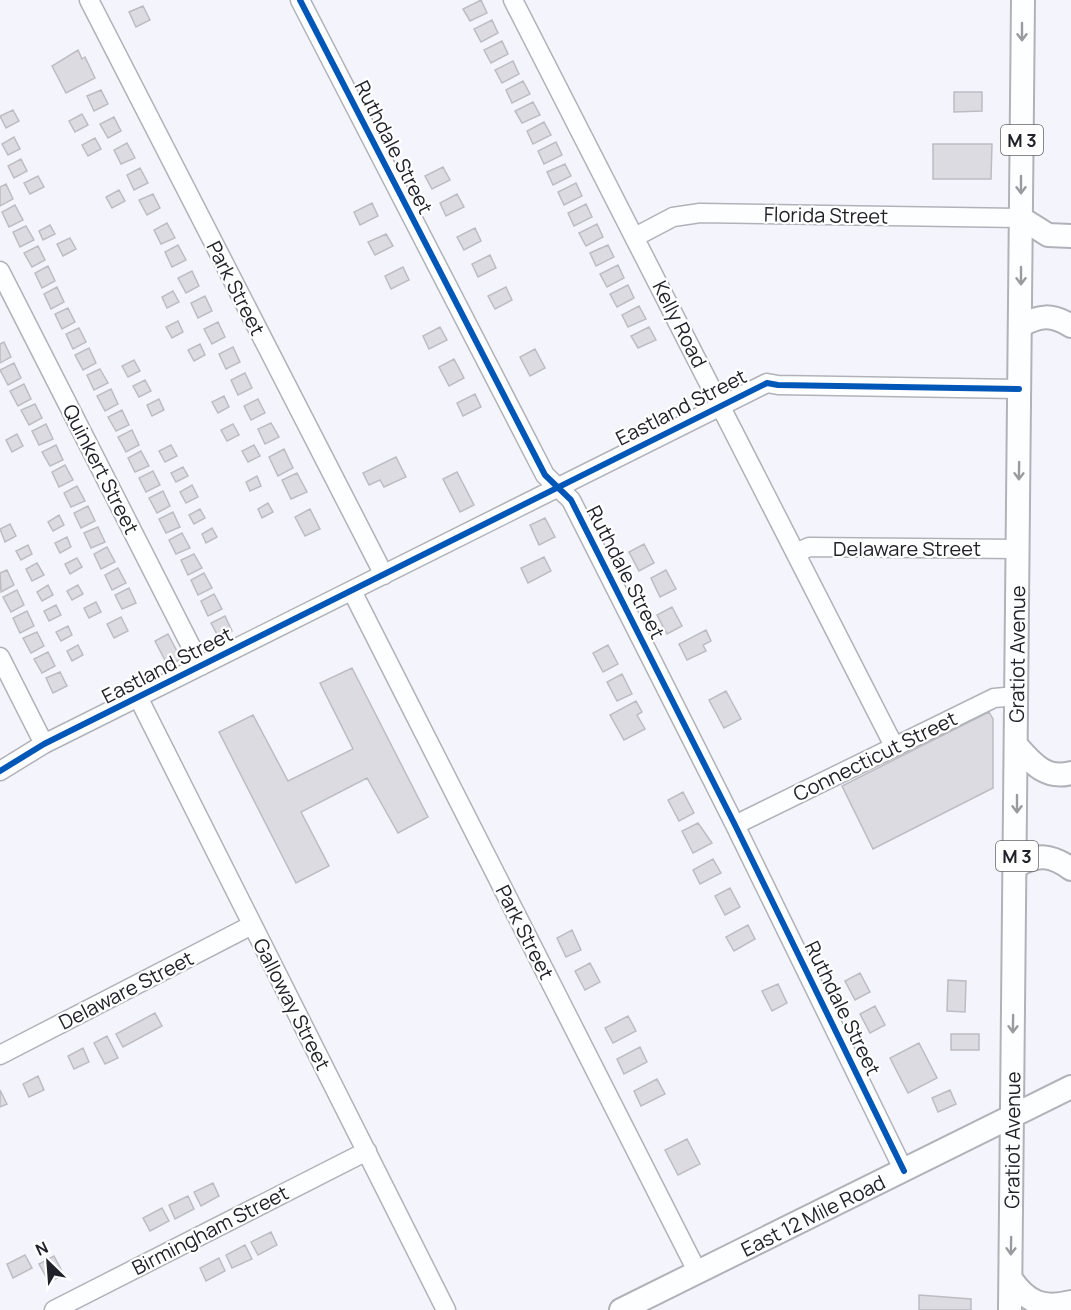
<svg xmlns="http://www.w3.org/2000/svg" width="1071" height="1310" viewBox="0 0 1071 1310" font-family="Manrope,sans-serif">
	<style>
		.building { fill: #dddbe2; stroke: #bdbcc2; stroke-width: 1.5 }
		.lines { fill: none; stroke-linecap: round; stroke-linejoin: round }
		.minor-casing { stroke: #b1b2b9; stroke-width: 21 }
		.major-casing { stroke: #b1b2b9; stroke-width: 26 }
		.minor { stroke: #fdfeff; stroke-width: 18 }
		.major { stroke: #fdfeff; stroke-width: 22 }
		.cycleway-casing { stroke: #fff; stroke-width: 10 }
		.cycleway { stroke: #0057b8; stroke-width: 6 }
		.oneway { stroke: #9a9b9f }
		.labels { text-anchor: middle; dominant-baseline: central; stroke-width: 4.5; stroke-linejoin: round; paint-order: stroke }
		.shield { fill: #fff; stroke: #646469; stroke-width: 1.5 }
		.shield-label { font-size: 18px; font-weight: bold; fill: #212229 }
		.street-label { font-size: 20px; fill: #212229; stroke: #fff }
	</style>
	<rect width="100%" height="100%" fill="#f4f5fc"/>
	<path class="building" d="M481 0 487 13 470 21 463 9Z
		M143 6 150 20 136 27 129 12Z
		M492 20 498 33 481 42 474 29Z
		M502 41 508 54 491 63 484 50Z
		M78 50 82 59 85 57 95 78 66 93 52 66Z
		M513 61 519 74 502 83 495 70Z
		M523 81 530 94 512 103 506 90Z
		M101 90 108 104 94 111 87 96Z
		M954 92H982V111L954 112Z
		M533 102 540 115 522 123 515 111Z
		M13 110 19 121 6 128 0 116Z
		M82 114 88 125 75 132 69 121Z
		M114 117 121 131 108 138 100 124Z
		M544 122 551 135 533 144 527 131Z
		M14 137 20 149 8 155 2 144Z
		M95 138 101 149 88 156 82 145Z
		M556 142 562 155 544 164 538 151Z
		M127 143 135 158 121 164 114 150Z
		M933 144H992L991 179H933Z
		M21 159 27 171 14 178 8 166Z
		M565 164 571 176 553 185 547 172Z
		M443 167 450 180 432 189 425 176Z
		M140 168 148 183 134 190 127 175Z
		M38 176 44 187 30 194 24 183Z
		M576 183 582 196 564 205 558 192Z
		M6 184 13 199 0 206V187Z
		M119 190 125 201 112 208 106 197Z
		M153 194 160 208 147 215 139 200Z
		M457 194 464 207 446 216 440 203Z
		M372 203 378 216 360 225 354 212Z
		M586 204 592 217 574 226 568 213Z
		M15 205 23 220 9 227 2 212Z
		M167 223 175 238 161 244 154 230Z
		M597 224 603 237 586 246 579 233Z
		M50 225 55 234 43 240 39 231Z
		M26 226 34 240 20 247 13 232Z
		M475 228 481 241 464 250 457 237Z
		M386 234 393 246 375 255 368 242Z
		M70 238 76 249 63 256 57 244Z
		M178 245 186 260 172 267 165 252Z
		M608 245 614 257 596 266 590 253Z
		M38 246 45 260 32 267 24 253Z
		M490 255 496 268 478 277 472 264Z
		M618 265 624 278 607 287 600 274Z
		M48 266 55 281 42 288 35 273Z
		M403 267 409 280 391 289 385 276Z
		M192 271 199 286 186 293 178 278Z
		M628 285 634 298 617 307 610 294Z
		M57 287 64 302 51 309 44 294Z
		M506 287 512 300 495 309 488 296Z
		M173 291 179 302 167 308 162 297Z
		M205 296 212 311 198 318 191 303Z
		M639 306 646 319 628 327 622 315Z
		M68 308 75 322 62 329 55 314Z
		M178 321 183 332 172 338 166 327Z
		M218 322 225 337 212 344 204 329Z
		M440 327 447 340 429 349 423 336Z
		M649 327 656 340 638 348 631 336Z
		M79 328 86 342 73 349 66 334Z
		M4 342 11 357 0 363V344Z
		M200 344 205 355 194 361 188 350Z
		M233 347 240 362 226 369 219 354Z
		M89 348 96 363 83 370 75 355Z
		M535 349 545 368 530 376 520 357Z
		M454 359 464 378 449 386 439 367Z
		M134 360 140 371 128 377 122 366Z
		M14 363 21 378 8 385 0 370Z
		M100 369 108 383 94 390 87 375Z
		M245 373 252 388 238 395 231 380Z
		M145 380 151 391 139 397 133 386Z
		M24 384 31 399 18 406 10 391Z
		M111 389 118 404 105 411 97 396Z
		M475 394 481 407 463 416 457 403Z
		M224 396 229 407 218 413 212 402Z
		M159 399 164 410 152 416 147 405Z
		M258 399 265 413 251 420 244 406Z
		M35 404 42 418 29 425 21 410Z
		M122 410 129 425 116 431 108 417Z
		M271 423 279 437 265 444 258 429Z
		M46 424 53 439 39 445 32 431Z
		M233 424 239 435 227 441 221 430Z
		M132 430 139 445 126 452 118 437Z
		M17 434 23 446 12 452 6 440Z
		M56 445 63 460 50 466 42 452Z
		M171 445 177 456 165 462 159 451Z
		M254 445 260 456 248 462 242 451Z
		M284 449 293 468 278 476 269 457Z
		M141 451 149 466 135 472 128 458Z
		M396 457 406 477 384 487 380 480 369 485 363 473Z
		M65 465 73 480 59 487 52 472Z
		M183 467 188 476 176 482 171 473Z
		M153 471 160 485 146 492 139 478Z
		M457 472 474 505 460 512 443 479Z
		M297 473 307 492 291 499 282 480Z
		M257 476 261 486 250 491 246 482Z
		M192 485 198 497 186 503 180 492Z
		M77 486 85 501 71 507 64 493Z
		M163 491 170 506 157 513 149 498Z
		M268 503 273 512 262 518 258 509Z
		M88 506 95 521 81 528 74 513Z
		M200 509 205 518 194 524 189 515Z
		M310 509 320 529 305 536 295 517Z
		M173 512 180 527 166 533 159 519Z
		M59 515 64 525 53 531 48 522Z
		M545 518 555 537 539 545 530 525Z
		M10 524 16 536 5 542 0 529Z
		M98 527 105 542 91 548 84 533Z
		M212 528 217 537 206 543 202 534Z
		M182 533 190 548 176 554 169 540Z
		M67 537 71 547 60 553 55 543Z
		M644 544 654 563 639 571 629 552Z
		M28 545 32 554 21 560 16 551Z
		M107 547 115 562 101 569 94 554Z
		M194 554 202 568 188 575 181 560Z
		M544 557 551 571 528 583 521 568Z
		M77 558 82 567 70 574 65 564Z
		M37 563 44 575 32 581 26 569Z
		M118 568 126 583 112 590 105 575Z
		M7 570 14 585 1 592 0 573Z
		M666 570 676 589 660 597 651 578Z
		M204 573 212 588 198 595 191 580Z
		M48 585 53 595 42 601 37 592Z
		M78 585 83 594 72 600 67 591Z
		M129 588 136 603 122 609 115 595Z
		M17 590 24 605 11 612 3 597Z
		M214 594 222 609 208 616 201 601Z
		M96 602 101 612 89 618 84 608Z
		M56 605 61 615 49 621 44 611Z
		M672 607 682 626 667 634 657 615Z
		M27 611 34 626 20 633 13 618Z
		M225 616 232 631 219 638 211 623Z
		M121 617 128 631 114 638 107 624Z
		M68 626 72 635 61 641 56 632Z
		M706 630 711 641 703 645 706 651 687 660 679 644Z
		M37 632 44 646 31 653 23 638Z
		M168 634 181 659 168 666 155 641Z
		M78 645 83 655 72 661 67 651Z
		M608 645 618 664 603 672 593 653Z
		M48 652 55 666 42 673 34 659Z
		M352 668 428 817 398 833 367 778 301 812 329 866 296 883 219 732 253 715 288 781 353 749 320 683Z
		M60 672 67 686 53 693 46 678Z
		M622 674 632 694 617 701 607 682Z
		M726 691 741 719 724 728 709 700Z
		M636 701 642 712 637 715 645 729 624 740 610 715Z
		M989 712 993 719V788L873 849 842 786Z
		M683 792 694 813 679 821 668 800Z
		M698 823 712 843 693 853 682 831Z
		M713 859 721 873 700 884 693 870Z
		M730 888 740 907 725 915 715 896Z
		M748 925 755 939 734 951 726 937Z
		M572 930 581 950 566 957 557 938Z
		M590 963 600 982 585 990 575 971Z
		M860 973 870 992 855 1000 845 981Z
		M948 980 966 981 965 1012 947 1011Z
		M778 984 787 1003 772 1011 762 991Z
		M875 1006 885 1025 870 1033 860 1014Z
		M155 1013 162 1026 123 1047 116 1034Z
		M628 1016 636 1031 613 1043 605 1028Z
		M951 1034H979V1050H951Z
		M107 1036 118 1058 105 1064 94 1043Z
		M919 1043 937 1078 908 1093 890 1058Z
		M640 1047 647 1062 624 1074 617 1059Z
		M83 1048 89 1062 74 1069 68 1056Z
		M38 1076 44 1090 29 1097 23 1084Z
		M657 1079 665 1094 641 1106 634 1091Z
		M0 1090 7 1104 0 1107Z
		M950 1090 956 1104 938 1112 932 1098Z
		M687 1139 700 1164 678 1175 665 1150Z
		M213 1183 219 1196 201 1206 194 1192Z
		M188 1196 194 1209 175 1219 169 1205Z
		M162 1208 169 1221 150 1231 143 1218Z
		M271 1232 277 1245 258 1255 251 1242Z
		M245 1245 252 1259 232 1268 226 1255Z
		M25 1255 32 1268 13 1278 7 1264Z
		M54 1256 64 1275 49 1282 39 1264Z
		M219 1258 225 1271 206 1281 200 1268Z
		M919 1295 971 1299V1310H919Z"/>
	<g class="lines">
		<defs>
			<path id="minor" d="M89 0 384 575
				M300 0 545 475 571 500 735 825 904 1171
				M513 0 894 746
				M635 237 673 217 700 213 1021 218
				M0 271 201 666
				M796 553 809 547 1018 549
				M352 591 698 1273
				M0 657 44 744
				M138 697 446 1310
				M0 771 44 744 767 383 778 385 1019 389
				M735 825 994 698 1017 696
				M0 1055 252 925
				M54 1310 367 1151"/>
			<g id="major">
				<path d="M1021 218 1048 235 1071 236"/>
				<path d="M1020 326C1040 315 1052 314 1071 326"/>
				<path d="M1017 746C1032 763 1046 780 1071 773"/>
				<path d="M1017 866C1037 853 1052 855 1071 869"/>
				<path d="M1011 1279C1028 1303 1043 1309 1071 1302"/>
				<path id="s1" d="M621 1310 1071 1087"/>
				<path id="s2" d="M1010 1310 1023 0"/>
			</g>
		</defs>
		<use href="#minor" class="minor-casing"/>
		<use href="#major" class="major-casing"/>
		<use href="#minor" class="minor"/>
		<use href="#major" class="major"/>
		<defs>
			<path id="cycleway" d="M300 0 545 475 571 500 735 825 904 1171
				M0 771 44 744 767 383 778 385 1019 389"/>
		</defs>
		<use href="#cycleway" class="cycleway-casing"/>
		<use href="#cycleway" class="cycleway"/>
	</g>
	<defs><path id="oneway-shaft" d="M-6 0H5M1.5-3L5.5 0L1.5 3" fill="none" stroke-width="1.6" stroke-linecap="round" stroke-linejoin="round" transform="scale(1.5)"/></defs>
	<g class="oneway">
		<use href="#oneway-shaft" transform="translate(1022 32) rotate(90)"/>
		<use href="#oneway-shaft" transform="translate(1021 185) rotate(90)"/>
		<use href="#oneway-shaft" transform="translate(1021 276) rotate(90)"/>
		<use href="#oneway-shaft" transform="translate(1019 471) rotate(91)"/>
		<use href="#oneway-shaft" transform="translate(1017 804) rotate(90)"/>
		<use href="#oneway-shaft" transform="translate(1013 1024) rotate(91)"/>
		<use href="#oneway-shaft" transform="translate(1011 1246) rotate(91)"/>
	</g>
	<g class="labels">
		<g class="shield">
			<rect x="1001" y="125" width="42" height="30" rx="4.5"/>
			<rect x="996" y="841" width="42" height="30" rx="4.5"/>
		</g>
		<g class="shield-label">
			<text x="1022" y="140">M 3</text>
			<text x="1017" y="856">M 3</text>
		</g>
		<g class="street-label">
			<text transform="translate(394 147) rotate(63)">Ruthdale Street</text>
			<text transform="translate(826 215) rotate(1)">Florida Street</text>
			<text transform="translate(236 288) rotate(63)">Park Street</text>
			<text transform="translate(680 324) rotate(63)">Kelly Road</text>
			<text transform="translate(681 407) rotate(-27)">Eastland Street</text>
			<text transform="translate(101 469) rotate(63)">Quinkert Street</text>
			<text x="907" y="548">Delaware Street</text>
			<text transform="translate(626 572) rotate(63)">Ruthdale Street</text>
			<text stroke="none"><textPath href="#s2" startOffset="656">Gratiot Avenue</textPath></text>
			<text transform="translate(167 665) rotate(-27)">Eastland Street</text>
			<text transform="translate(875 756) rotate(-26)">Connecticut Street</text>
			<text transform="translate(525 932) rotate(63)">Park Street</text>
			<text transform="translate(126 990) rotate(-27)">Delaware Street</text>
			<text transform="translate(292 1004) rotate(63)">Galloway Street</text>
			<text transform="translate(843 1008) rotate(64)">Ruthdale Street</text>
			<text stroke="none"><textPath href="#s2" startOffset="170">Gratiot Avenue</textPath></text>
			<text stroke="none"><textPath href="#s1" startOffset="214">East 12 Mile Road</textPath></text>
			<text transform="translate(210 1230) rotate(-27)">Birmingham Street</text>
		</g>
	</g>
	<g transform="translate(48 1262) rotate(335)" stroke="#ffffff" stroke-width="4.5" paint-order="stroke">
	<path d="M0-4.5L10 22L0 15L-10 22Z" fill="#212229"/>
	<text y="-9" font-size="16" font-weight="bold" text-anchor="middle" fill="#212229">N</text>
	</g>
</svg>
